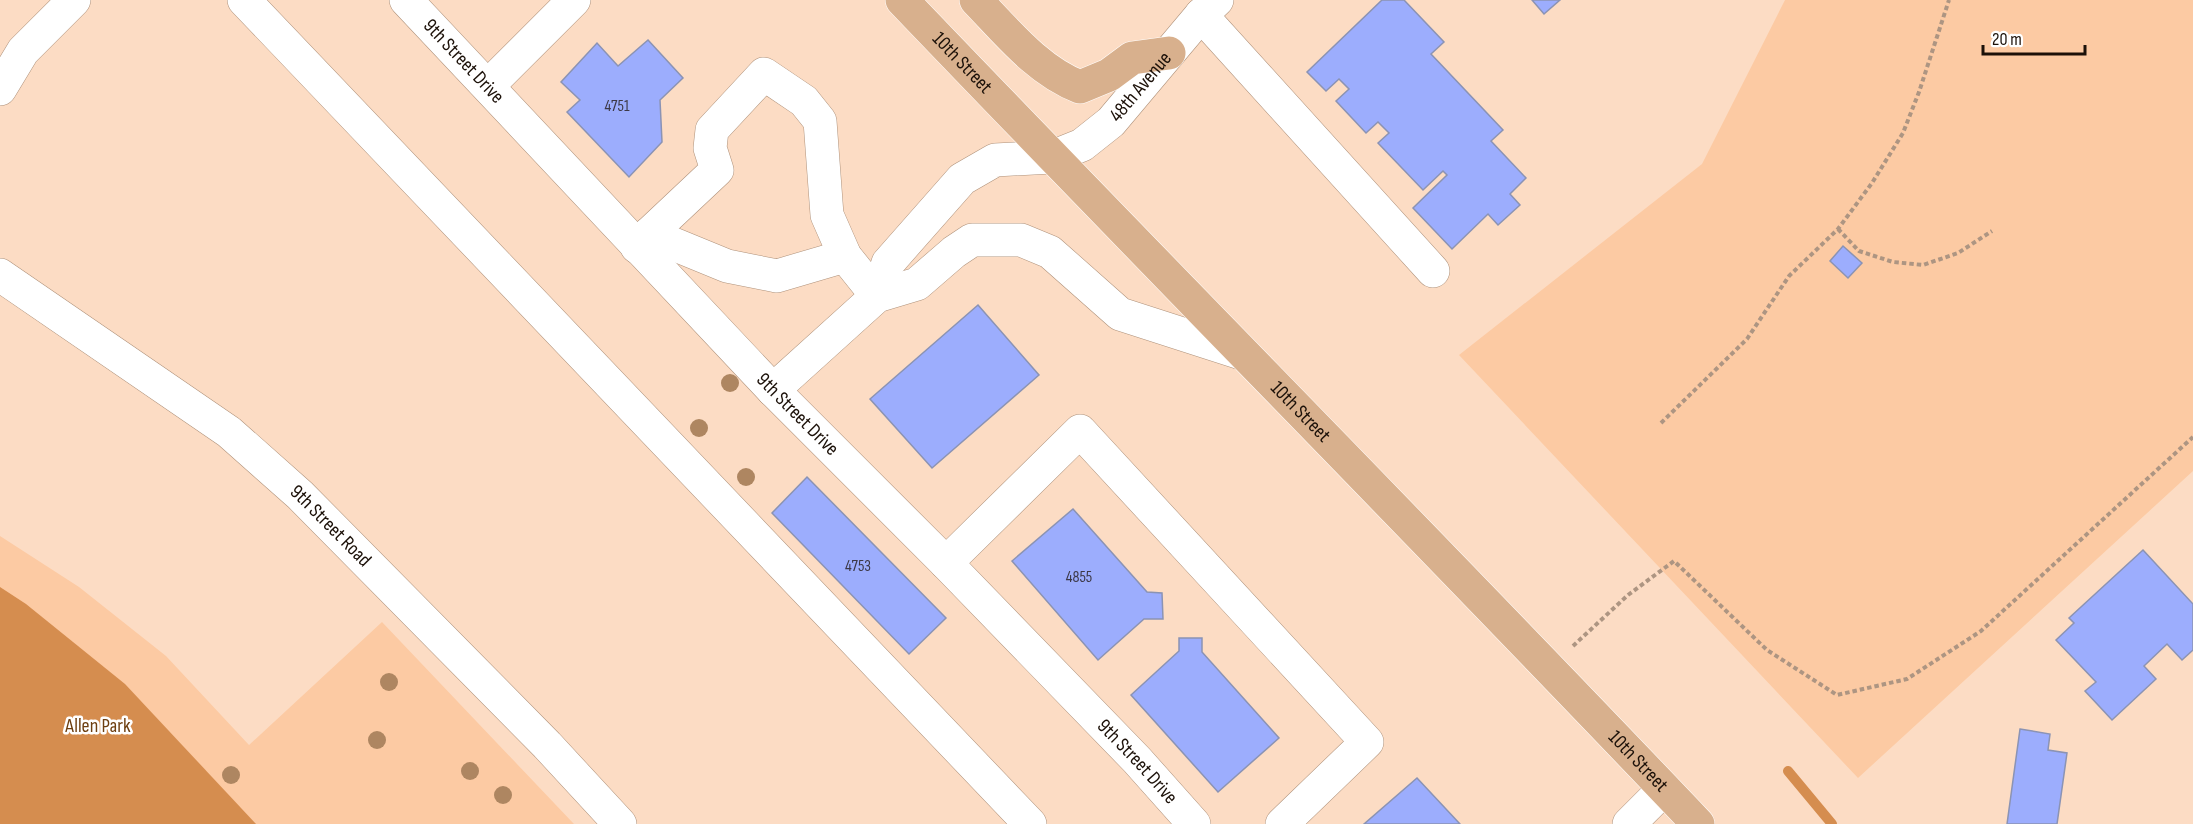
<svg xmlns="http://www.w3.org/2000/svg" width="2193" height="824" viewBox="0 0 2193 824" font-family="'Sofia Sans Condensed',sans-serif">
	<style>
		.green { fill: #fccaa3 }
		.water { fill: #d58d4f }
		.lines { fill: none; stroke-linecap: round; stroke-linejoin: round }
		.stream { stroke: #d58d4f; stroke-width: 10 }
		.building { fill: #9cadfd; stroke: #8b93b3; stroke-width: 1.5 }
		.minor-casing { stroke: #af927b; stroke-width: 34 }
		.major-casing { stroke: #fff; stroke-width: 34 }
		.path { stroke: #ad9582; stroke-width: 4; stroke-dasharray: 4.5 3; stroke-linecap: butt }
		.minor { stroke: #fff; stroke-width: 33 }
		.major { stroke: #d8b08d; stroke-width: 33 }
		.tree { fill: #ae8661 }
		.labels { text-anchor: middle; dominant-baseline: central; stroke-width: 5; stroke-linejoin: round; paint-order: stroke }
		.number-label { font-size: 16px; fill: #3c3846 }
		.street-label { font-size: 20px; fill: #1c1109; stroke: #fff }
		.park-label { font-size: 20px; fill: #6e3f10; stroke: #fff }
	</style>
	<rect width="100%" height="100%" fill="#fcdcc4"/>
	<path class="green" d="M1785 0H2193V471L1858 778 1459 355 1702 164Z
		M0 536 79 587 166 656 249 745 382 622 574 824H0Z"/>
	<path class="water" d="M0 587 26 604 125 684 256 824H0Z"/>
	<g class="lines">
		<path class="stream" d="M1788 771 1832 824"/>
	</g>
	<path class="building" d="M1382 0H1404L1444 42 1431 54 1503 130 1491 141 1526 178 1510 194 1520 205 1498 225 1488 214 1452 249 1413 208 1447 175 1443 171 1423 190 1378 143 1389 133 1378 122 1366 133 1336 101 1349 89 1339 79 1326 91 1307 72Z
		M1532 0H1560L1544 14Z
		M648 40 683 78 660 100 662 142 629 177 567 112 580 100 561 82 597 43 618 66Z
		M1843 246 1862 263 1848 278 1830 261Z
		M978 305 1039 375 932 468 870 399Z
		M807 477 946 618 909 654 772 513Z
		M1073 509 1147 592 1162 593 1163 619H1144L1098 660 1012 561Z
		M2143 550 2193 604V650L2182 660 2167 644 2144 666 2156 679 2112 720 2085 691 2096 682 2056 640 2074 623 2069 618Z
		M1179 638H1202V652L1279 738 1218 792 1131 695 1179 651Z
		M2020 729 2050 734 2048 750 2067 753 2057 824H2007Z
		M1417 778 1460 824H1364Z"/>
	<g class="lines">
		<defs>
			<g id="minor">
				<path d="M244 0 1030 824"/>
				<path id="s1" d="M406 0 773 390 946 563 1137 760 1194 824"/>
				<path d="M1201 15 1433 271"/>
				<path d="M488 86 574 0"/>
				<path d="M0 89 23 51 74 0"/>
				<path d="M649 234 727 266 777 276 845 256"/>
				<path d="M637 247 649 234 717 170 710 148 712 130 764 74 804 101 820 121 827 215 845 256 877 296"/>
				<path id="s2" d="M0 275 229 432 300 495 547 745 620 824"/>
				<path id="s3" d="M877 296 888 263 962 179 995 160 1052 157 1082 145 1111 122 1201 15 1217 0"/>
				<path d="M773 390 877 296 917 284 954 252 972 240H1021L1050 252 1120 314 1241 353"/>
				<path d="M946 563 1080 431 1367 742 1282 824"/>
				<path d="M1629 824 1664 789"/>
			</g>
			<g id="major">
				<path id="s4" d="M902 0C1166 276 1435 547 1698 824"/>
				<path d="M976 0C1007 32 1038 71 1080 87L1109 75 1132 58 1169 53"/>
			</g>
		</defs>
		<use href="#minor" class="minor-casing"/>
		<use href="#major" class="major-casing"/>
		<path class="path" d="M1838 229 1859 251 1893 262 1923 265 1958 253 1992 231
			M1661 423 1747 339 1789 276 1838 229 1872 183 1903 133 1919 92 1949 0
			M1573 646 1628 595 1674 561 1767 650 1837 695 1907 679 1981 631 2193 437"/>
		<use href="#minor" class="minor"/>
		<use href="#major" class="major"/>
	</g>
	<g class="tree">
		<circle cx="730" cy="383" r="9"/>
		<circle cx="699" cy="428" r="9"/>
		<circle cx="746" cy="477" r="9"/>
		<circle cx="389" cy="682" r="9"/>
		<circle cx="377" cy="740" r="9"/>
		<circle cx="470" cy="771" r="9"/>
		<circle cx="231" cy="775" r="9"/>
		<circle cx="503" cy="795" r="9"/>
	</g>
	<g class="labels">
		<g class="number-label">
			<text x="617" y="106">4751</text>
			<text x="858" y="566">4753</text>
			<text x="1079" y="577">4855</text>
		</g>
		<g class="street-label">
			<text stroke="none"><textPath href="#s1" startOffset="84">9th Street Drive</textPath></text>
			<text stroke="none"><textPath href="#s4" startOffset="87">10th Street</textPath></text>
			<text stroke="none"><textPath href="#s3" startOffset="357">48th Avenue</textPath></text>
			<text stroke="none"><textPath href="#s4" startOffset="573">10th Street</textPath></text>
			<text stroke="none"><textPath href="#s1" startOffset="570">9th Street Drive</textPath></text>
			<text stroke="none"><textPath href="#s2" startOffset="416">9th Street Road</textPath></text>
			<text stroke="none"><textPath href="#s4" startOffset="1059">10th Street</textPath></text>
			<text stroke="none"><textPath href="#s1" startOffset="1056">9th Street Drive</textPath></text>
		</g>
		<g class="park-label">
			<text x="98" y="726">Allen Park</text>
		</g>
	</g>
	<path d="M1983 45v9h102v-9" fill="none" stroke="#1c1109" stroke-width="3"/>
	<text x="1992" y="45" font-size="18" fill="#1c1109" stroke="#ffffff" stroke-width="4.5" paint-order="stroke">20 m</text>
</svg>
